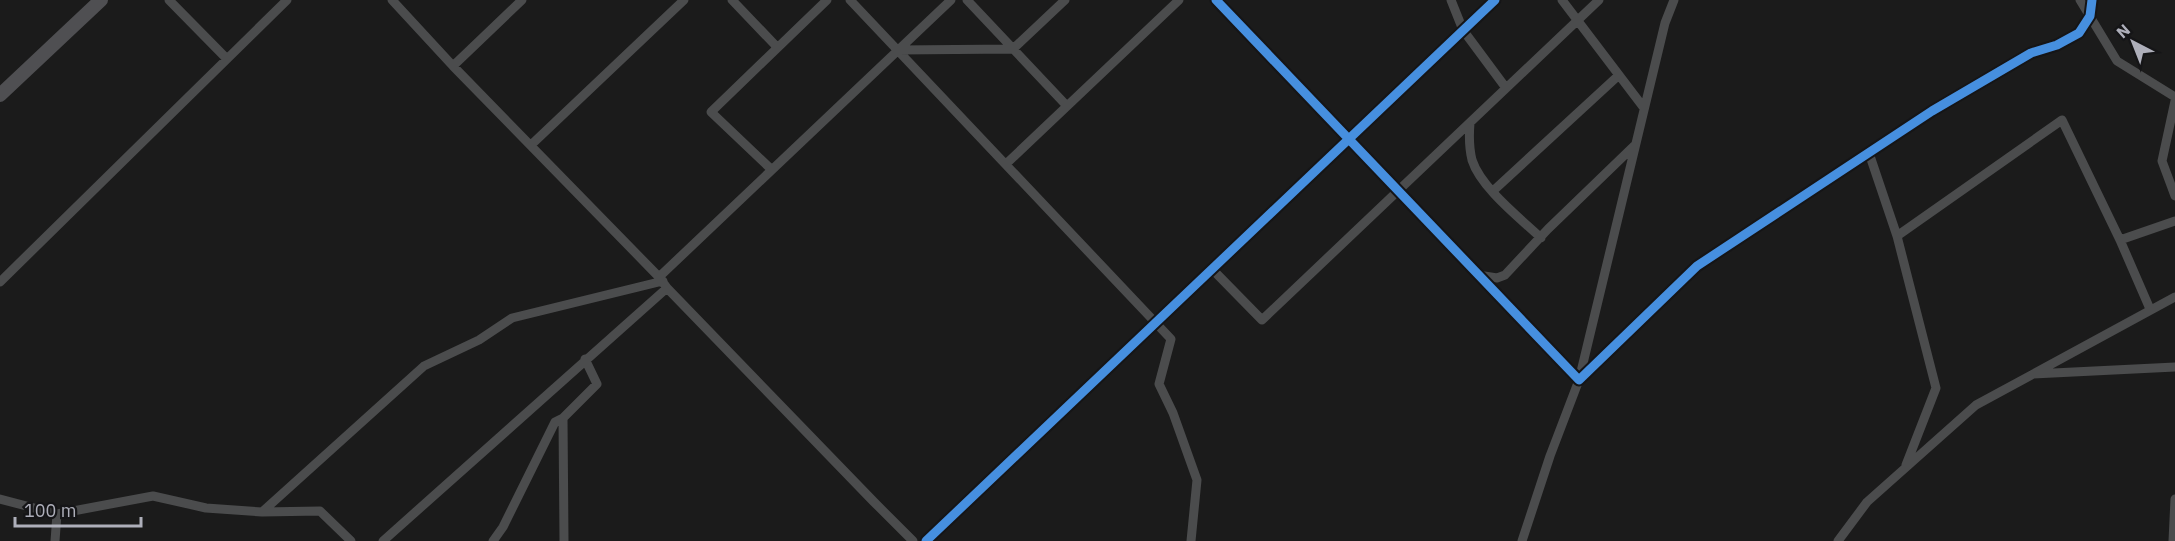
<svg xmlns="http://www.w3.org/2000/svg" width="2175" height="541" viewBox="0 0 2175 541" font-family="'IBM Plex Sans',sans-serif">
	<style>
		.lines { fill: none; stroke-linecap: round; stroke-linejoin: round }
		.street { stroke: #4b4c4d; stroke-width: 9 }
		.secondary { stroke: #4f4f52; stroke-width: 14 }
		.cycleway-casing { stroke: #151517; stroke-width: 13 }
		.cycleway { stroke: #468fdf; stroke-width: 9 }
	</style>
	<rect width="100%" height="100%" fill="#1b1b1b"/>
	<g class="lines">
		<path class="street" d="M169 0 227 59
			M392 0 453 66 659 277 667 288 874 502 913 541
			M732 0 777 47
			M850 0 1171 339 1159 384 1173 413 1197 480 1191 541
			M967 0 1067 106
			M1216 0 1579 380 1697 266 1932 111 2031 53 2057 45 2079 33 2090 16 2092 0
			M1451 0 1463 30 1506 88
			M1562 0 1644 108
			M2080 0 2117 61 2175 97
			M898 50 1013 49 1065 0
			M453 66 522 0
			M2175 101 2162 161 2175 196
			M1470 123C1469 135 1469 148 1472 160 1481 188 1520 218 1541 238
			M531 145 684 0
			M1869 153 1897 236 1936 388 1906 465
			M1006 164 1179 0
			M772 170 711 112 827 0
			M1493 191 1619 75
			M1897 236 2062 120 2120 240 2150 309
			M2120 240 2175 221
			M1212 269 1262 320 1599 0
			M1478 275 1497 278 1505 275 1548 229 1634 146
			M659 277 951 0
			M0 282 287 0
			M2033 374 2175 367
			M563 418 564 541
			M0 499 57 514 153 496 206 508 262 512 424 366 479 340 512 318 663 281
			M262 512 320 511 351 541
			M55 541 57 514
			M383 541 667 288
			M493 541 503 527 555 422 563 418 597 384 585 359
			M926 541 1495 0
			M1522 541 1550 456 1579 380 1665 23 1674 0
			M1838 541 1867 502 1976 405 2175 297
			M2173 541 2175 499"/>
		<path class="secondary" d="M0 95 101 0"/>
		<defs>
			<path id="cycleway" d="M1216 0 1579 380 1697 266 1932 111 2031 53 2057 45 2079 33 2090 16 2092 0
				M926 541 1495 0"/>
		</defs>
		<use href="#cycleway" class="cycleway-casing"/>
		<use href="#cycleway" class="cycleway"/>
	</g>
	<g transform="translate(2133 42) rotate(318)" stroke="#151517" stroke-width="4.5" paint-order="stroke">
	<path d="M0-4.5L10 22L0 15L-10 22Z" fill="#aeafba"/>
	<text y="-9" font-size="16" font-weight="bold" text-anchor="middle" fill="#aeafba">N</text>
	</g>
	<path d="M15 517v9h126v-9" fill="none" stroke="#aeafba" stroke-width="3"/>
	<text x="24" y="517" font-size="18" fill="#aeafba" stroke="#151517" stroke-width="4.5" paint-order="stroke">100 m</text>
</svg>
